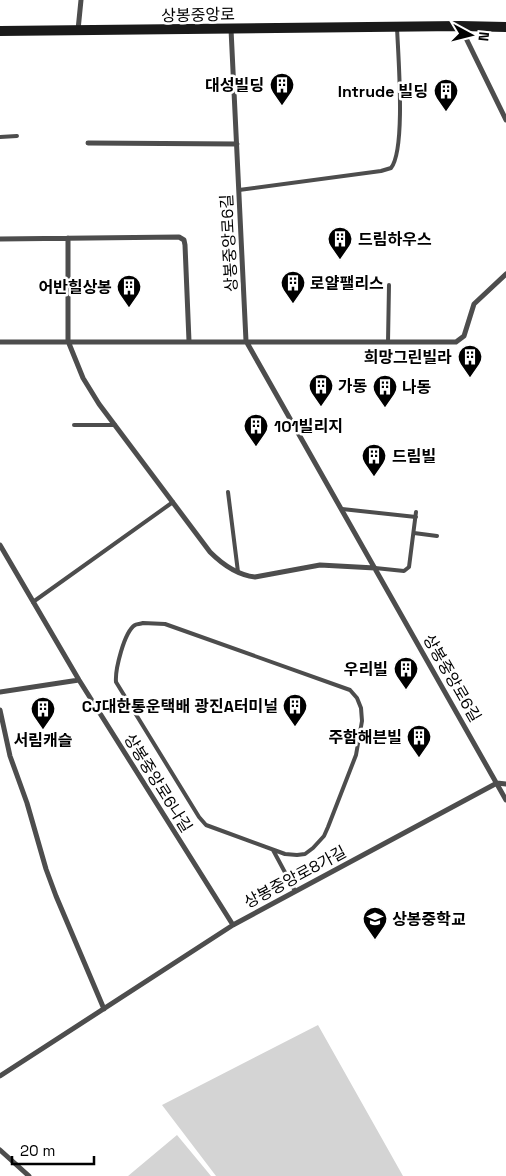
<svg xmlns="http://www.w3.org/2000/svg" width="506" height="1176" viewBox="0 0 506 1176" font-family="'Space Grotesk','Noto Sans KR',sans-serif">
	<style>
		.green { fill: #d4d4d4 }
		.lines { fill: none; stroke-linecap: round; stroke-linejoin: round }
		.service { stroke: #4d4d4d; stroke-width: 4 }
		.minor { stroke: #4d4d4d; stroke-width: 5 }
		.secondary { stroke: #1a1a1a; stroke-width: 10 }
		.labels { text-anchor: middle; dominant-baseline: central; stroke-width: 5; stroke-linejoin: round; paint-order: stroke }
		.street-label { font-size: 16px; fill: #000; stroke: #fff }
		.poi-label { font-size: 16px; font-weight: bold; fill: #000; stroke: #fff; text-anchor: end }
	</style>
	<rect width="100%" height="100%" fill="#fff"/>
	<path class="green" d="M318 1025 403 1176H216L162 1105Z
		M177 1135 211 1176H128Z"/>
	<g class="lines">
		<path class="service" d="M0 137 17 136
			M239 190 381 171 391 168C406 149 398 55 397 27
			M388 342 389 285
			M74 425H115
			M228 492 238 572
			M342 509 416 517
			M414 533 437 536
			M375 568 404 571 409 567 416 512
			M33 602 173 502
			M143 623 165 624 350 690 357 698 361 708 362 721 356 755 328 827 324 836 313 848 305 854 297 855 285 854 206 825 199 817 116 682C115 670 124 632 135 625 136 624 140 624 143 623Z
			M273 850 295 891"/>
		<path class="minor" d="M460 26 506 120
			M231 29 246 341 506 800
			M78 30 81 0
			M88 143 237 144
			M68 238V341L83 378 99 404 210 552C222 564 237 575 255 577L320 565 375 568
			M0 239 179 237 184 240 185 245 189 341
			M0 342H456L464 336 474 304 506 274
			M0 545 79 680 233 925
			M0 692 79 680
			M0 710 10 756 27 803 46 869 56 896 104 1009
			M0 1076 233 925 497 783 506 784
			M0 1150 29 1176"/>
		<path class="secondary" d="M0 31 460 26 506 27"/>
	</g>
	<defs>
		<symbol id="building-pin" viewBox="-11 -11 22 30"><path d="M0 17L-7.5 6A9.5 9.5 0 1 1 7.5 6Z" fill="#000" stroke="#fff"/><path d="M-4-6H4V6H1V3H-1V6H-4ZM-2.5-4.3h1.7v1.8h-1.7ZM.8-4.3h1.7v1.8H.8ZM-2.5-1h1.7V.8h-1.7ZM.8-1h1.7V.8H.8Z" fill="#fff"/></symbol>
		<symbol id="school-pin" viewBox="-11 -11 22 30"><path d="M0 17L-7.5 6A9.5 9.5 0 1 1 7.5 6Z" fill="#000" stroke="#fff"/><path d="M0-5L7-2L0 1L-7-2ZM-4 1L0 2.5L4 1V4Q0 6-4 4Z" fill="#fff"/></symbol>
	</defs>
	<g fill-rule="evenodd">
		<use href="#building-pin" x="268" y="71" width="28" height="38"/>
		<use href="#building-pin" x="432" y="77" width="28" height="38"/>
		<use href="#building-pin" x="326" y="225" width="28" height="38"/>
		<use href="#building-pin" x="279" y="269" width="28" height="38"/>
		<use href="#building-pin" x="115" y="273" width="28" height="38"/>
		<use href="#building-pin" x="456" y="343" width="28" height="38"/>
		<use href="#building-pin" x="307" y="372" width="28" height="38"/>
		<use href="#building-pin" x="371" y="373" width="28" height="38"/>
		<use href="#building-pin" x="242" y="412" width="28" height="38"/>
		<use href="#building-pin" x="360" y="442" width="28" height="38"/>
		<use href="#building-pin" x="392" y="655" width="28" height="38"/>
		<use href="#building-pin" x="281" y="692" width="28" height="38"/>
		<use href="#building-pin" x="29" y="695" width="28" height="38"/>
		<use href="#building-pin" x="405" y="723" width="28" height="38"/>
		<use href="#school-pin" x="361" y="905" width="28" height="38"/>
	</g>
	<g class="labels">
		<g class="street-label">
			<text transform="translate(198 15) rotate(-1)">상봉중앙로</text>
			<text transform="translate(229 243) rotate(-93)">상봉중앙로6길</text>
			<text transform="translate(452 678) rotate(60)">상봉중앙로6길</text>
			<text transform="translate(158 783) rotate(58)">상봉중앙로6나길</text>
			<text transform="translate(295 877) rotate(-28)">상봉중앙로8가길</text>
		</g>
		<g class="poi-label">
			<text x="264" y="85">대성빌딩</text>
			<text x="428" y="91">Intrude 빌딩</text>
			<text x="358" y="239" text-anchor="start">드림하우스</text>
			<text x="310" y="283" text-anchor="start">로얄팰리스</text>
			<text x="112" y="287">어반힐상봉</text>
			<text x="452" y="357">희망그린빌라</text>
			<text x="338" y="386" text-anchor="start">가동</text>
			<text x="402" y="387" text-anchor="start">나동</text>
			<text x="274" y="426" text-anchor="start">101빌리지</text>
			<text x="392" y="456" text-anchor="start">드림빌</text>
			<text x="388" y="669">우리빌</text>
			<text x="278" y="706">CJ대한통운택배 광진A터미널</text>
			<text x="402" y="737">주함해븐빌</text>
			<text x="43" y="740" text-anchor="middle">서림캐슬</text>
			<text x="392" y="919" text-anchor="start">상봉중학교</text>
		</g>
	</g>
	<g transform="translate(471 35) rotate(97)" stroke="#ffffff" stroke-width="4" paint-order="stroke">
	<path d="M0-4L9 19L0 12L-9 19Z" fill="#000000"/>
	<text y="-8" font-size="14" font-weight="bold" text-anchor="middle" fill="#000000">N</text>
	</g>
	<path d="M12 1156v8h82v-8" fill="none" stroke="#000000" stroke-width="2.5"/>
	<text x="20" y="1156" font-size="15" fill="#000000" stroke="#ffffff" stroke-width="4" paint-order="stroke">20 m</text>
</svg>
